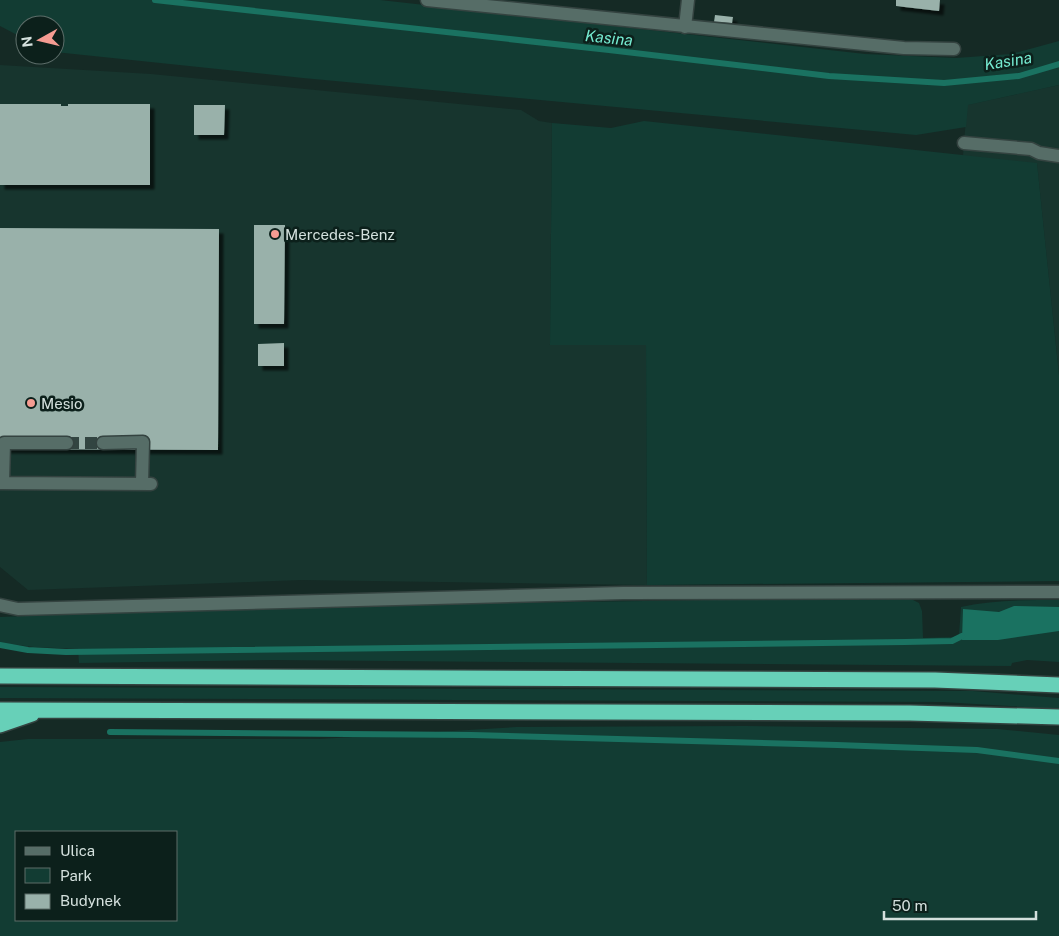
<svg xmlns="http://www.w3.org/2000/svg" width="1059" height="936" viewBox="0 0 1059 936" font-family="'Public Sans',sans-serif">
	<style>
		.built { fill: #17352e }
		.green { fill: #123c33; fill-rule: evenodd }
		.water { fill: #1a7261 }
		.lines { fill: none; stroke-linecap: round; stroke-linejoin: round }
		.stream { stroke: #1a7261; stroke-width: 6 }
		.building { fill: #99b1aa; filter: url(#shadow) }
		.minor-tunnel { stroke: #324541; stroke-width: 12; stroke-dasharray: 12 6; stroke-linecap: butt }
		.minor-casing { stroke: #344340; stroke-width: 15 }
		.highway-casing { stroke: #344340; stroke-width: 18 }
		.minor { stroke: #566d67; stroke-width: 12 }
		.highway { stroke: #67d0b8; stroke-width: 15 }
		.poi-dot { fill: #f59c92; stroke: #0c201b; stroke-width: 2 }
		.labels { text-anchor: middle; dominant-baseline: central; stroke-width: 5; stroke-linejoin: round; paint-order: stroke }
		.poi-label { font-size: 15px; fill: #d4e0dd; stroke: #0c201b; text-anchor: start }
		.water-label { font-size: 16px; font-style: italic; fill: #75ead0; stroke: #0c201b }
	</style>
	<defs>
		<filter id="shadow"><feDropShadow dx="4.5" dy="4.5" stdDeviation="1" flood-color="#0009"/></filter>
	</defs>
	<rect width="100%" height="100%" fill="#152a25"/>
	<path class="built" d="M0 65 151 74 521 110 539 121 552 123 550 345H646L647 585 302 580 28 590 0 567Z
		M1059 85V375L1037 164 963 156 967 105Z"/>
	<path class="green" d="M0 0H380L865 54 956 58 1011 54 1059 41V85L968 105 966 127 916 135 303 78 55 52V25H25V39L0 26Z
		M644 121 1037 163 1059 375V581L647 585 646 345H550L552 123 611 128Z
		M855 598 911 599 919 603 922 611 923 638 953 637 959 635 961 607C993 600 1027 600 1059 600V662L1027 660 1012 663 1011 666 274 660 79 663 78 649 34 647 0 643V617L286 606Z
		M0 687 973 691 1059 698V709L942 702 0 698Z
		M745 726 997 729 1059 735V936H0V742L28 739H319L517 727ZM16 832H176V920H16Z"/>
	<path class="water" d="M1014 606 1059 607V631L998 640H962L963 609 999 612Z"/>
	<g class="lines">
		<path class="stream" d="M155 0 609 50 829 76 944 83 1019 76 1059 64
			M0 645 28 650 66 652 905 642 952 641 962 636
			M110 732 472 735 837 745 977 750 1059 761"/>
	</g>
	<path class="building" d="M896 0H940L939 11 896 6Z
		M715 15 733 17 732 23 714 22Z
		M0 104H61V106H68V104H150V185H0Z
		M194 105H225L224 135H194Z
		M254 225H285L284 324H254Z
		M0 228 219 229 218 450 0 449Z
		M284 343V366H258V344Z"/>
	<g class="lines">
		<path class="minor-tunnel" d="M67 443H103"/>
		<defs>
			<path id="minor" d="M427 0 904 48 954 49
				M685 27 688 0
				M964 143 1031 149 1039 153 1059 156
				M103 443 143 442 142 484
				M0 483 151 484
				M3 483 4 443H67
				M0 605 18 609 623 593 1059 592"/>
			<path id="highway" d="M0 676 935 680 1059 685
				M0 710 910 713 1059 717
				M0 725 32 714"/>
		</defs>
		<use href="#minor" class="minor-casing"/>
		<use href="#highway" class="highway-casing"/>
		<use href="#minor" class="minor"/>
		<use href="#highway" class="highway"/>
	</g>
	<g class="poi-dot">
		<circle cx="275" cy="234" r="5"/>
		<circle cx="31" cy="403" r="5"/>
	</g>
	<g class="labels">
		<g class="poi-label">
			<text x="285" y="234">Mercedes-Benz</text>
			<text x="41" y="403">Mesio</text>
		</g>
		<g class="water-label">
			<text transform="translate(609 38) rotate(6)">Kasina</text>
			<text transform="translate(1008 61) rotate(-9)">Kasina</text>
		</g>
	</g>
	<rect x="15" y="831" width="162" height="90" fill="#0c201b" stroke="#5c6d69"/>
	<rect x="25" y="847" width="25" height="8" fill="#566d67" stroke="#5c6d69"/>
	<text x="60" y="856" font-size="15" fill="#d4e0dd">Ulica</text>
	<rect x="25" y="868" width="25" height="15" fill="#123c33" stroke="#5c6d69"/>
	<text x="60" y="881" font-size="15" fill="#d4e0dd">Park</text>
	<rect x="25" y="894" width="25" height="15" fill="#99b1aa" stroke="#5c6d69"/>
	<text x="60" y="906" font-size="15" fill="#d4e0dd">Budynek</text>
	<g transform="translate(40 40) rotate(262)"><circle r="24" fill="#0c201b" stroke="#5c6d69"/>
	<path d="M0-4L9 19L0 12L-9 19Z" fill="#f59c92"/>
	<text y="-8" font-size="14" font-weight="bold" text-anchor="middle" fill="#d4e0dd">N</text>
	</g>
	<path d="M884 911v8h152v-8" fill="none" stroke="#d4e0dd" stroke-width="2.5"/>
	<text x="892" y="911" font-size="15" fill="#d4e0dd" stroke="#0c201b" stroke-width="4" paint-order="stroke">50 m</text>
</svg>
